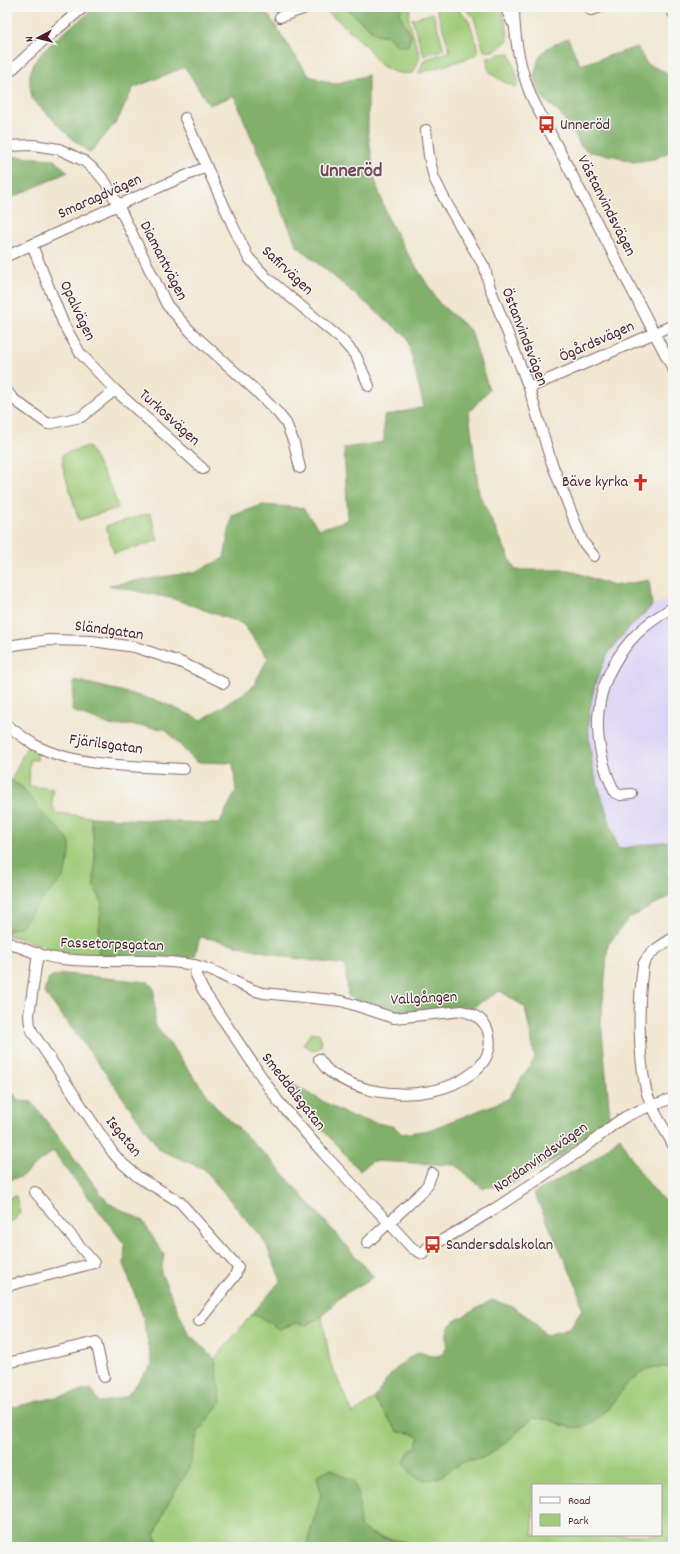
<svg xmlns="http://www.w3.org/2000/svg" width="680" height="1554" viewBox="0 0 680 1554" font-family="Dekko,sans-serif">
	<style>
		.built { fill: #ddd5f6 }
		.green { fill: #a0cc79; stroke: #757652; fill-rule: evenodd }
		.forest { fill: #80b069; stroke: #65684a }
		.lines { fill: none; stroke-linecap: round; stroke-linejoin: round }
		.minor-casing { stroke: #846565; stroke-width: 12 }
		.minor { stroke: #fff; stroke-width: 10 }
		.labels { text-anchor: middle; dominant-baseline: central; stroke-width: 3; stroke-linejoin: round; paint-order: stroke }
		.poi-label { font-size: 16px; fill: #4a1f2b; stroke: #f6f6f2; text-anchor: start }
		.street-label { font-size: 16px; fill: #4a1f2b; stroke: #f6f6f2 }
		.district-label { font-size: 20px; font-weight: bold; fill: #75485e; stroke: #f6f6f2 }
	</style>
	<rect width="100%" height="100%" fill="#f6f6f2"/>
	<filter id="ink" filterUnits="userSpaceOnUse"><feTurbulence type="fractalNoise" baseFrequency=".025" numOctaves="2"/><feDisplacementMap in="SourceGraphic" scale="8" xChannelSelector="R" yChannelSelector="G"/><feConvolveMatrix kernelMatrix="1 2 1 2 8 2 1 2 1" color-interpolation-filters="sRGB"/></filter>
	<filter id="wash" filterUnits="userSpaceOnUse"><feTurbulence type="fractalNoise" baseFrequency=".012" numOctaves="4" result="noise"/><feDisplacementMap in="SourceGraphic" scale="16" xChannelSelector="R" yChannelSelector="G"/><feGaussianBlur stdDeviation="0.9" result="paint"/><feColorMatrix in="noise" values="0 0 0 0 0 0 0 0 0 0 0 0 0 0 0 0 0 1.4 0 .05"/><feComposite in="paint" operator="in"/></filter>
	<g filter="url(#wash)">
		<rect width="100%" height="100%" fill="#f1e6d0"/>
		<path class="built" d="M673 597V894L670 896 667 842 619 849 593 769 589 739V713L595 684 607 655 628 629 652 606Z"/>
		<path class="green" d="M322 7 346 8 377 35H386L398 46 408 45 411 36 400 15 401 7H410L409 21 420 57 414 72C406 76 392 72 384 67 375 62 372 51 364 44 351 31 336 19 322 7Z
			M436 7C458 7 467 11 473 33 475 39 477 45 478 52L477 54 472 57 419 73 424 60 450 51Z
			M463 7H499C506 18 507 28 508 40 501 46 495 54 484 51L474 18Z
			M433 13 444 49 424 56 412 19Z
			M510 53 519 84 515 87C503 81 483 75 488 58L501 54Z
			M88 446 112 489 118 508 79 520 62 464 63 454Z
			M150 513 158 541 114 553 106 526Z
			M27 746 38 754 37 760H30L29 786 53 789 52 805 57 813 91 817 95 855 94 886 102 902 98 938 99 955 57 953 41 945 7 935V931L22 926 33 910 42 812 22 787 11 781Z
			M311 1033H318L320 1035 321 1046 314 1051 303 1044Z
			M16 1196 20 1212 15 1219 11 1222 7 1218V1199Z
			M253 1313 279 1329 296 1323 307 1325 322 1316 330 1362 353 1414 374 1399 398 1432 411 1433 419 1438 417 1446 410 1451 440 1477C448 1471 457 1463 466 1461 471 1459 477 1460 482 1458 502 1450 517 1431 533 1418L548 1419 564 1426 607 1410 626 1384 649 1368 665 1366 673 1369V1547H414L413 1545C396 1537 377 1540 361 1527 353 1520 349 1484 341 1476 339 1473 334 1471 331 1469L317 1475 321 1495 306 1547H160L155 1534 166 1507 188 1470 198 1432 221 1402 215 1359ZM533 1485H661V1535H533Z"/>
		<path class="forest" d="M97 7H259L268 15 309 76 334 84 368 75V132L375 180 387 216 404 248 439 303 471 331 489 390 469 412 479 494 515 570H569L613 586 649 580 652 606 628 629 607 655 595 684 589 713V739L593 769 618 849 667 841 670 896 628 919 608 945 601 1022 610 1116 559 1157 510 1185 482 1188 456 1165 372 1161 360 1171 285 1088 292 1084 351 1117 395 1127 402 1134 429 1130 508 1099 535 1058 525 1007 500 991 481 1002 472 1008C447 1002 421 1016 395 1013 381 1012 361 1002 348 996L345 965 285 957 212 939 200 937 195 956 187 959 99 955 98 938 102 902 94 886 95 855 91 817 219 824 236 791 233 763 196 762 165 729 131 725 113 726 72 711 74 680 129 693 161 702 202 720 253 687 268 658 243 624 174 599 109 585 195 572 224 558 232 516 262 505 303 508 319 529 348 520 344 448 384 442V416L424 407 407 337 297 246 234 96 209 105 185 67 133 88 117 121 90 153 68 135 32 99C31 92 29 82 30 74 34 51 79 21 97 7Z
			M344 7H401L400 15 411 35 408 46H398L386 35H378L346 8Z
			M568 38 580 65 637 47 647 64 673 75V150L654 159 633 162 615 156 589 152 580 145 574 133 561 115 541 96 533 79 540 55 547 48Z
			M7 156 53 159 68 172 7 200Z
			M7 779 22 787 42 812 66 836 70 843V852L64 877 33 910 22 926 7 931Z
			M64 974 148 982 154 989 155 1024 216 1107 270 1159 374 1277 343 1295 322 1316 307 1325 296 1323 279 1329 253 1313 281 1280 265 1242 204 1169 160 1150 102 1068 44 992 49 978Z
			M7 1085 19 1101 32 1102 108 1203 142 1220 164 1255 161 1273 188 1333 215 1359 221 1402 198 1432 188 1470 166 1507 155 1534 160 1547H7V1402L10 1408 91 1389 100 1403 127 1396 152 1364 143 1317 124 1264 125 1245 53 1151 21 1177 7 1180Z
			M620 1137C633 1164 651 1190 673 1209V1369C627 1354 618 1417 581 1427 569 1430 559 1422 549 1420 544 1418 538 1419 533 1418 516 1431 502 1449 482 1458 476 1460 469 1459 464 1462 451 1467 441 1481 426 1480 421 1480 415 1476 411 1474L404 1462 410 1451 417 1446 419 1438 411 1433 398 1432 374 1399C388 1378 396 1363 420 1352 428 1356 441 1360 446 1349 450 1338 442 1333 453 1322L492 1300 513 1307 532 1320 546 1335 569 1329 582 1309 578 1289 534 1193 592 1161Z
			M331 1469 342 1476 352 1479 359 1494 360 1526C364 1529 369 1533 373 1535 386 1541 401 1539 413 1545L414 1547H306L321 1495 317 1475Z"/>
	</g>
	<g filter="url(#ink)">
		<g class="lines">
			<defs>
				<path id="minor" d="M505 7 512 22
					M514 7C514 38 520 68 531 96L673 369
					M671 7 673 13
					M591 10 602 7
					M280 17 308 7
					M7 74 45 39 84 7
					M185 118 233 226 248 257 266 277 342 340 356 356 369 386
					M426 130 429 156 434 178 447 204 485 268 489 285 529 388 551 461 583 542 594 556
					M7 146 33 145 59 149 84 161 97 172 106 183 118 205 167 305 191 332 254 389 278 413 286 423 294 443 300 468
					M7 256 118 205 206 167
					M529 388 673 325
					M115 390 203 469
					M7 391 13 399 48 424 81 417 115 390 80 353 64 325 32 245
					M7 646 48 640 92 641 135 647 180 662 224 683
					M7 725C16 732 25 739 35 745 74 767 139 766 184 769
					M632 794 620 795 615 793C589 739 591 685 632 639 643 626 659 616 673 607
					M673 938C660 946 649 952 643 965 638 1004 638 1052 646 1090 651 1109 664 1127 673 1145
					M7 942C24 949 43 957 62 959 105 964 150 957 193 965 218 969 238 987 263 993L342 1001 394 1018 462 1011C475 1014 487 1021 489 1036 495 1067 457 1086 431 1091 412 1095 390 1094 370 1090 356 1086 340 1080 329 1071 325 1068 322 1063 319 1059
					M38 953 29 1015 30 1026 33 1033 113 1153 121 1162 138 1177 180 1202 238 1267 235 1276 199 1321
					M195 965 196 975 203 990 278 1101 324 1154 389 1223 412 1248 423 1254 427 1248C481 1221 531 1184 581 1150 597 1140 609 1126 625 1117 640 1109 657 1104 673 1098
					M367 1243 422 1192 428 1184 432 1173
					M7 1286 94 1263 35 1192
					M7 1363 96 1342 104 1377"/>
			</defs>
			<use href="#minor" class="minor-casing"/>
			<use href="#minor" class="minor"/>
		</g>
	</g>
	<defs>
		<symbol id="bus-bare" viewBox="-9 -9 18 18"><path d="M-5-6H5V4H4V6H2V4H-2V6H-4V4H-5ZM-3.5-4V0h7V-4ZM-3.5 1.2v1.5H-2V1.2ZM2 1.2v1.5H3.5V1.2Z" fill="#c8321e" stroke="#f6f6f2" stroke-width="2.5" paint-order="stroke"/></symbol>
		<symbol id="church-bare" viewBox="-9 -9 18 18"><path d="M-1.2-6h2.4v3.5h3.3v2.4h-3.3V6h-2.4V-.1h-3.3v-2.4h3.3Z" fill="#c8321e" stroke="#f6f6f2" stroke-width="2.5" paint-order="stroke"/></symbol>
	</defs>
	<g fill-rule="evenodd">
		<use href="#bus-bare" x="534" y="112" width="25" height="25"/>
		<use href="#church-bare" x="628" y="470" width="25" height="25"/>
		<use href="#bus-bare" x="420" y="1232" width="25" height="25"/>
	</g>
	<g class="labels">
		<g class="poi-label">
			<text x="560" y="125">Unneröd</text>
			<text x="628" y="482" text-anchor="end">Bäve kyrka</text>
			<text x="446" y="1245">Sandersdalskolan</text>
		</g>
		<g class="street-label">
			<text transform="translate(100 197) rotate(-24)">Smaragdvägen</text>
			<text transform="translate(606 206) rotate(63)">Västanvindsvägen</text>
			<text transform="translate(163 261) rotate(63)">Diamantvägen</text>
			<text transform="translate(287 271) rotate(43)">Safirvägen</text>
			<text transform="translate(77 311) rotate(65)">Opalvägen</text>
			<text transform="translate(524 337) rotate(69)">Östanvindsvägen</text>
			<text transform="translate(597 342) rotate(-24)">Ögårdsvägen</text>
			<text transform="translate(169 418) rotate(42)">Turkosvägen</text>
			<text transform="translate(109 631) rotate(8)">Sländgatan</text>
			<text transform="translate(106 745) rotate(8)">Fjärilsgatan</text>
			<text transform="translate(112 945) rotate(2)">Fassetorpsgatan</text>
			<text transform="translate(424 999) rotate(-3)">Vallgången</text>
			<text transform="translate(293 1092) rotate(52)">Smeddalsgatan</text>
			<text transform="translate(123 1137) rotate(51)">Isgatan</text>
			<text transform="translate(541 1158) rotate(-35)">Nordanvindsvägen</text>
		</g>
		<g class="district-label">
			<text x="351" y="172">Unneröd</text>
		</g>
	</g>
	<rect width="680" height="1554" fill="none" stroke="#f6f6f2" stroke-width="24"/>
	<rect x="532" y="1484" width="130" height="52" fill="#f6f6f2" stroke="#b1a0a2"/>
	<rect x="540" y="1497" width="20" height="6" fill="#ffffff" stroke="#b1a0a2"/>
	<text x="568" y="1504" font-size="12" fill="#4a1f2b">Road</text>
	<rect x="540" y="1514" width="20" height="12" fill="#a0cc79" stroke="#b1a0a2"/>
	<text x="568" y="1524" font-size="12" fill="#4a1f2b">Park</text>
	<g transform="translate(38 38) rotate(263)" stroke="#f6f6f2" stroke-width="3" paint-order="stroke">
	<path d="M0-3L7 15L0 10L-7 15Z" fill="#4a1f2b"/>
	<text y="-6" font-size="11" font-weight="bold" text-anchor="middle" fill="#4a1f2b">N</text>
	</g>
</svg>
